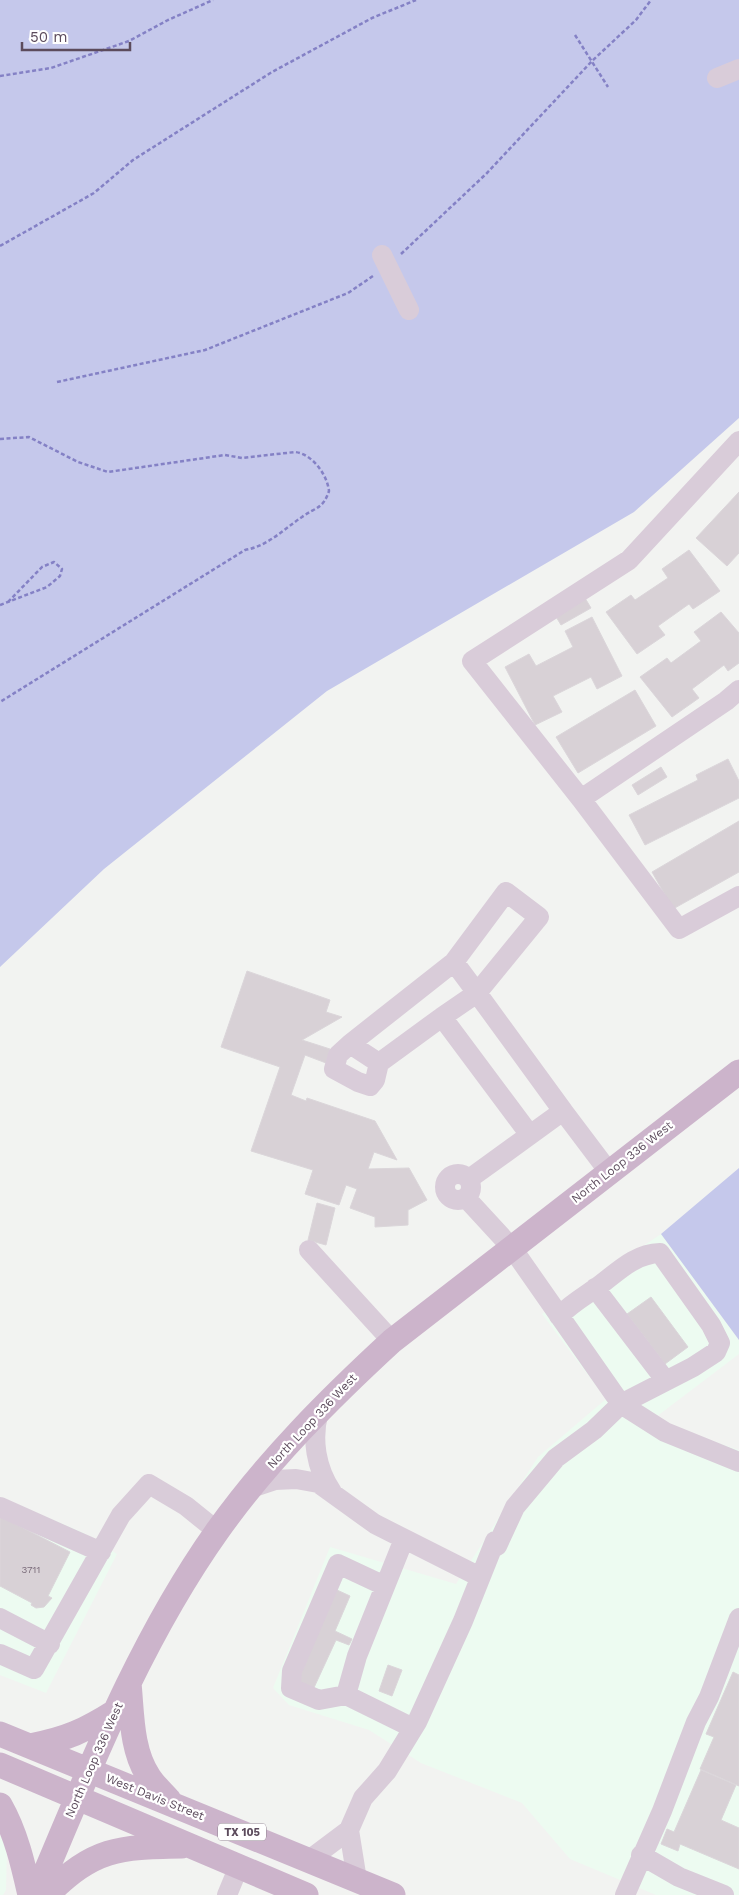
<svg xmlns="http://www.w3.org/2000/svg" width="739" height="1895" viewBox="0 0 739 1895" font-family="'Work Sans',sans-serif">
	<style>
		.commercial { fill: #edfbf1 }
		.green { fill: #c5c8eb }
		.building { fill: #d8d1d6; stroke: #dbd6da }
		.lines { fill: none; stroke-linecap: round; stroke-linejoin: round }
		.path { stroke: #8481c5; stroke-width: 2.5; stroke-dasharray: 4 2.5; stroke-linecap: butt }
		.minor { stroke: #d9ccd9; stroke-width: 20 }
		.major { stroke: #ccb4cb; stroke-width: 25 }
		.labels { text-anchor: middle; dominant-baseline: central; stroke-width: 4.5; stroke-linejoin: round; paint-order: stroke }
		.number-label { font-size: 10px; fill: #7b6c7a }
		.shield { fill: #fff; stroke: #8d818d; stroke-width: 1 }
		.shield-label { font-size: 11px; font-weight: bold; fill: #5c4b5c }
		.street-label { font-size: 12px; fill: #5c4b5c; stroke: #fff }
	</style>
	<rect width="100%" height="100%" fill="#f2f3f1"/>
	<path class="commercial" d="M661 1234 739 1340V1354L656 1417 671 1427 739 1450V1895H656L570 1859 522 1803 421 1763 369 1730 289 1705 273 1688 330 1547 456 1584 538 1457 606 1399 542 1314Z
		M0 1497 84 1533 117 1554 46 1693 0 1675Z
		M0 1835 7 1848 6 1890 3 1895H0Z"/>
	<path class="green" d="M0 0H739V418L634 512 327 691 104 869 0 967Z
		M739 1168V1340L661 1234Z"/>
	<path class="building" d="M739 492V553L727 566 696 538Z
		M689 550 720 591 693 609 689 604 658 626 665 635 637 654 606 612 631 595 635 600 668 578 662 569Z
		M585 598 591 608 561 625 555 615Z
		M721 612 739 633V663L728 671 724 665 692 689 699 698 672 717 640 677 667 658 671 663 701 641 694 632Z
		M592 617 622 676 597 689 591 677 553 696 562 712 535 725 505 667 529 654 536 666 573 647 565 631Z
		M635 690 656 726 578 773 556 737Z
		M728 759 739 781V798L645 845 629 815 698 780 696 775Z
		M661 767 667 777 638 795 632 785Z
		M739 821V872L673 909 652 872Z
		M247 971 330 1000 326 1012 342 1017 302 1040 330 1049 326 1063 305 1055 291 1095 306 1101 307 1098 375 1121 397 1160 374 1152 368 1169 409 1168 427 1200 408 1210V1225L375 1227V1217L350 1208 357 1189 346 1185 339 1205 305 1194 313 1170 251 1151 280 1067 221 1047Z
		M317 1203 335 1208 326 1245 308 1240Z
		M651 1297 688 1347 665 1364 627 1314Z
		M0 1516 70 1552 48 1596 52 1598 44 1607 36 1608 31 1605 32 1603 0 1586Z
		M337 1590 350 1596 335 1631 352 1639 349 1645 336 1640 312 1692 295 1684Z
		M388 1665 402 1670 392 1696 379 1691Z
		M733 1672 739 1675V1786L700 1769 714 1737 706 1734Z
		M701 1770 736 1785 721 1820 739 1828V1869L680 1844 678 1851 661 1844 667 1829 674 1832Z"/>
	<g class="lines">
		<path class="path" d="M575 35 608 87
			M0 76 51 68 129 41 168 20 213 0
			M0 246 94 193 133 160 272 72 372 18 416 0
			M401 254 486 174 592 61 636 20 651 0
			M57 382 205 350 348 293 373 276
			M0 439 29 437 78 462 108 472 225 455 242 458 295 452C312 454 327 474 329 491 323 509 316 507 302 517 284 529 268 546 245 550L0 702
			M0 605 47 587 60 576 62 569 54 562 42 567 8 602"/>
		<path class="minor" d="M717 78 739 69
			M382 255 409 310
			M739 441 629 560 472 661 581 799 679 929 739 896
			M581 799 726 701 739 690
			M442 1017 379 1063 350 1044 454 962 506 892 539 917 477 993 454 962
			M350 1044 338 1055 334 1069 358 1082 370 1086 375 1080 379 1063
			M530 1135 442 1017 477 993 563 1111
			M445 1187a13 13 0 1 1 26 0a13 13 0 1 1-26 0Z
			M469 1179 563 1111 609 1172
			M466 1198 512 1248 621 1404 665 1432 739 1462
			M309 1250 392 1341
			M595 1288 666 1381
			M319 1411C311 1439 316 1468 332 1492
			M251 1488 275 1480 296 1479 318 1483 375 1524 480 1577
			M0 1507 101 1552
			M404 1539 357 1656 346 1695 413 1728
			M0 1618 50 1644
			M0 1654 34 1669 121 1515 149 1484 186 1506 217 1531
			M346 1695 319 1700 291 1688 292 1671 338 1564 385 1586
			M349 1830 363 1798 387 1771 417 1722 463 1621 495 1541 497 1546 515 1507 556 1458 594 1430 621 1404 693 1367 716 1352 720 1343 711 1325 660 1253C633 1254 617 1273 596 1288 583 1297 571 1304 559 1316
			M641 1855 679 1877 724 1895
			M309 1860 349 1830 357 1880
			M227 1895 239 1866
			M625 1895 662 1811 696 1722 709 1697 739 1618"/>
		<path class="major" d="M129 1683C132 1713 131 1751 149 1777 154 1785 163 1793 169 1800
			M0 1734 393 1895
			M30 1746C67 1739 84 1731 116 1711
			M0 1765 306 1895
			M0 1805C16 1833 23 1864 30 1895
			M36 1895C89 1770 139 1641 218 1530 268 1460 329 1399 392 1341L739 1072
			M47 1895C94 1848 118 1847 182 1846"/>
	</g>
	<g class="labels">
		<g class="number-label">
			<text x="31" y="1569">3711</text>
		</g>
		<rect class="shield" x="218" y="1823.5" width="48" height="17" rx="4"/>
		<g class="shield-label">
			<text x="242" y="1832">TX 105</text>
		</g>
		<g class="street-label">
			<text transform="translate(622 1162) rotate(-38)">North Loop 336 West</text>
			<text transform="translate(312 1421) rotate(-47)">North Loop 336 West</text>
			<text transform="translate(94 1760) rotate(-66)">North Loop 336 West</text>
			<text transform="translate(155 1797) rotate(22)">West Davis Street</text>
		</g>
	</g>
	<path d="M22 42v8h108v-8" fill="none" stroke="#5c4b5c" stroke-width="2.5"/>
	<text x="30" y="42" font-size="15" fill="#5c4b5c" stroke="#ffffff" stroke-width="4" paint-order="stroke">50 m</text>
</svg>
